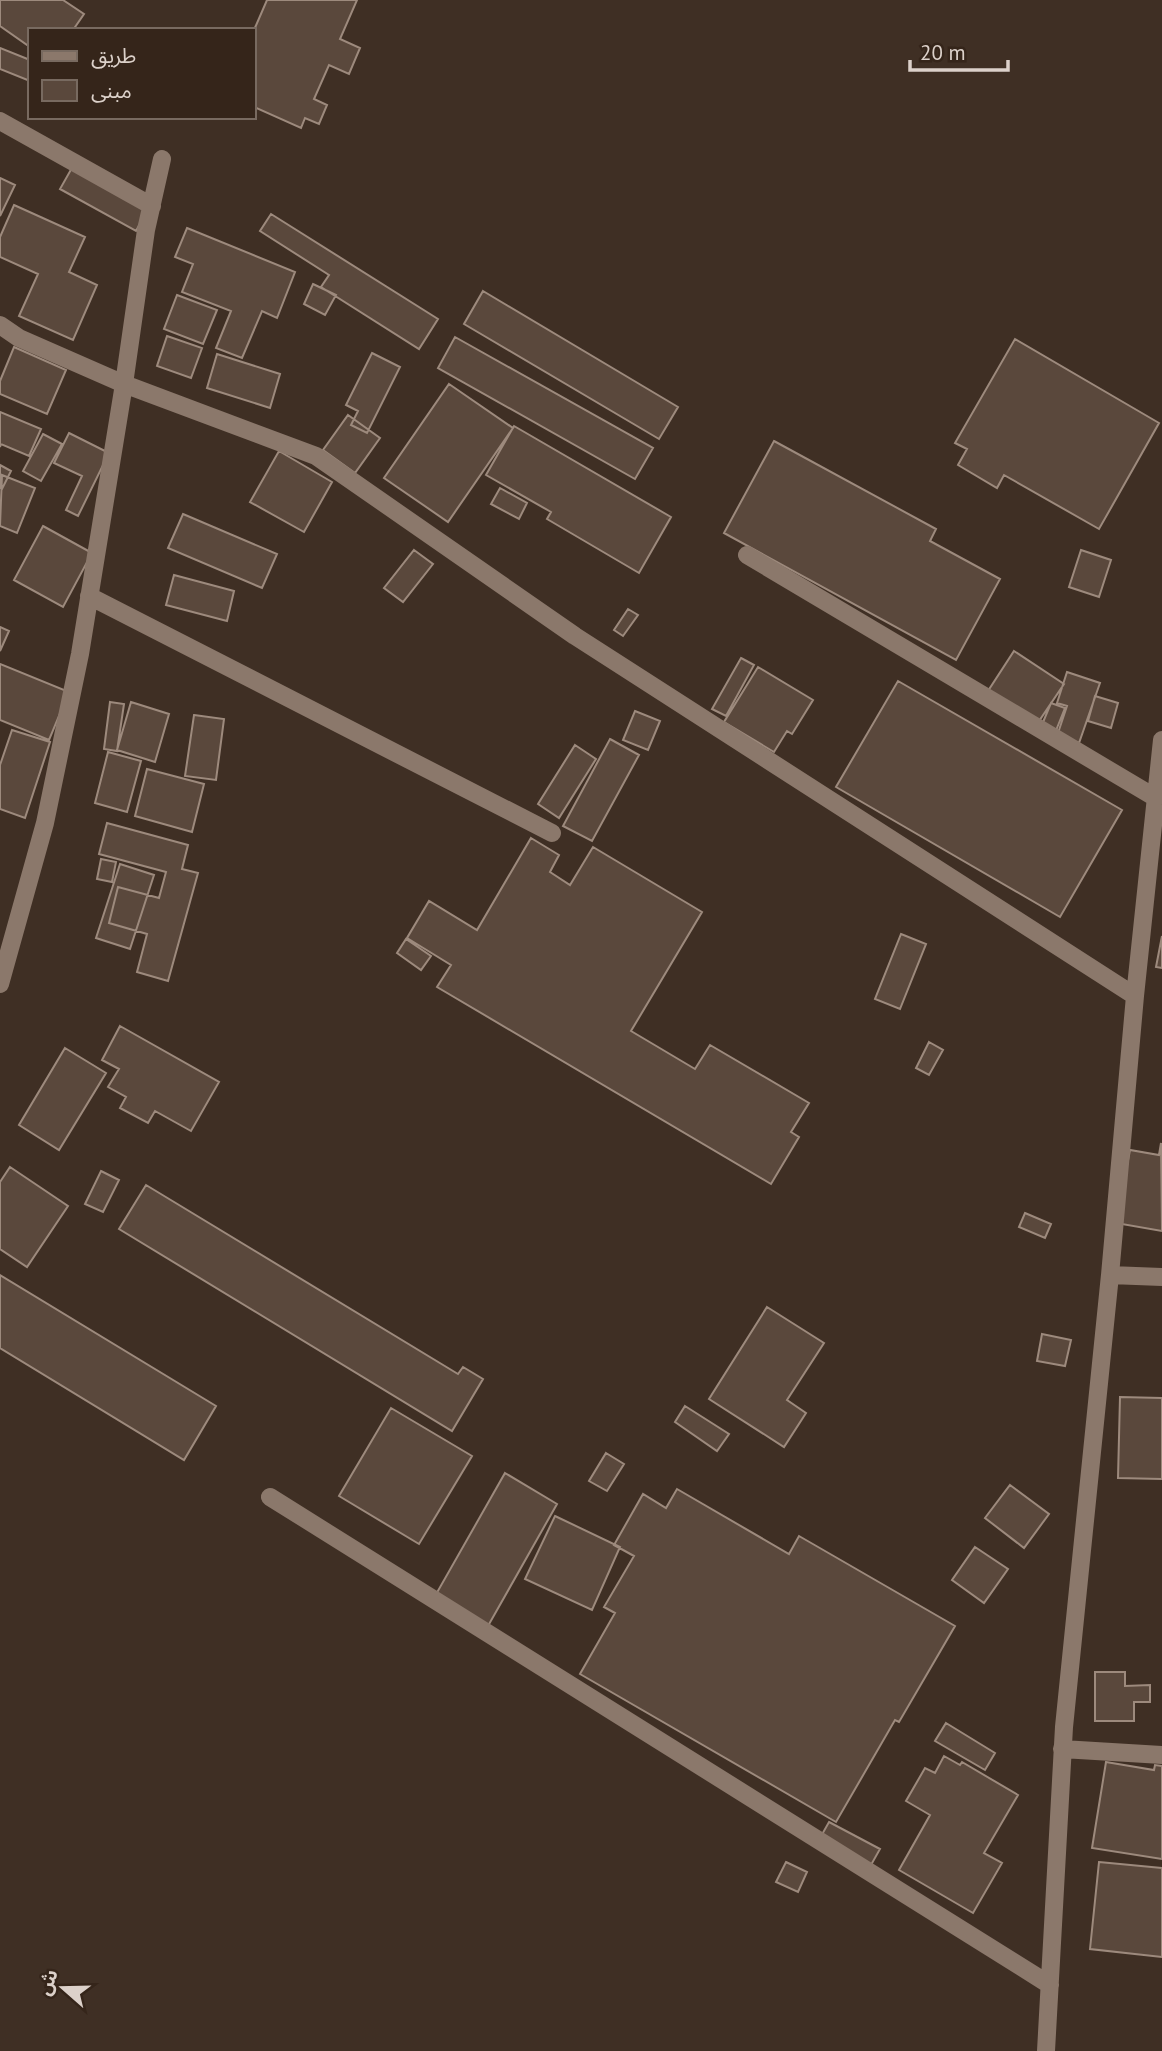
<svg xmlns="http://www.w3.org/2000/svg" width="1162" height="2051" viewBox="0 0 1162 2051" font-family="'PT Sans','Noto Sans Arabic',sans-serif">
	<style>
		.building { fill: #5a483c; stroke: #9d8a7d; stroke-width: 2 }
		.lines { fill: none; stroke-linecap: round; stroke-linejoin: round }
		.minor { stroke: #8b786b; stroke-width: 18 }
	</style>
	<rect width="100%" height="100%" fill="#3f2f24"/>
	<path class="building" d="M0 0H63L84 14 73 30H30V47L0 26Z
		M267 0H357L340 39 360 48 349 74 329 65 314 99 327 105 319 124 305 118 301 128 254 107V30Z
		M0 48 30 60V81L0 69Z
		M73 166 149 207 136 231 60 189Z
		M0 178 15 185 0 216Z
		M14 205 85 237 69 272 97 285 73 340 19 316 38 274 0 257V237Z
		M271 214 438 319 419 349 321 287 329 275 260 231Z
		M187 228 295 272 277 318 262 311 242 358 216 348 231 311 182 292 193 264 175 257Z
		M313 284 336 295 325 315 304 304Z
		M483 291 678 407 659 439 464 324Z
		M177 295 217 310 203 344 164 329Z
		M167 336 202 348 191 378 157 366Z
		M455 337 653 448 635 479 438 368Z
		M1015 339 1159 423 1099 529 1004 475 997 488 958 465 967 449 955 443Z
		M14 347 66 370 47 414 0 394V381Z
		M372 353 400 367 367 433 351 425 358 411 346 405Z
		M217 354 280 374 270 408 207 388Z
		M449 384 513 428 448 522 384 478Z
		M0 412 41 429 29 456 1 444 0 447Z
		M348 415 380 438 355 473 323 450Z
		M514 426 671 517 639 573 547 519 551 512 486 475Z
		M69 433 109 453 78 516 66 510 82 476 54 463Z
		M43 434 62 444 41 481 23 471Z
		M774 441 936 529 930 541 1000 579 956 660 724 533Z
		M279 451 332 482 304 532 250 502Z
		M0 465 11 471 2 489 0 488Z
		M2 475 35 488 17 533 0 526Z
		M500 488 527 503 519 519 491 504Z
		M183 514 277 554 262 588 168 548Z
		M43 526 92 553 63 607 14 580Z
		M414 550 433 564 403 602 384 588Z
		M1081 550 1111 560 1099 597 1069 587Z
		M174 575 234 591 227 621 166 605Z
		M628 609 638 615 623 636 614 630Z
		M0 627 9 631 0 651Z
		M1014 651 1064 684 1037 724 988 691Z
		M741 658 754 665 726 716 712 709Z
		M0 664 69 692 49 740 0 720Z
		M758 667 813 700 792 734 787 731 774 752 724 722Z
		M1067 672 1100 683 1079 743 1057 736 1067 706 1057 703Z
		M898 681 1122 810 1060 917 836 787Z
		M1095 696 1118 703 1111 728 1088 721Z
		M110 702 124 704 117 751 104 749Z
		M131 702 169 714 155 762 117 750Z
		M1051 703 1065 708 1055 733 1041 727Z
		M635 711 660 721 648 750 623 740Z
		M194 715 224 719 216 780 185 776Z
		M12 730 50 742 25 818 0 809V765Z
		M610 739 639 755 592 841 563 826Z
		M575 745 596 759 559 818 538 804Z
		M108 752 141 761 127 812 95 803Z
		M147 769 204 784 192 832 135 816Z
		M107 823 188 845 182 869 198 873 168 981 137 972 147 934 109 923 118 887 159 898 166 872 99 854Z
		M531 838 559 855 550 872 570 885 593 847 702 912 631 1031 695 1069 710 1045 809 1103 791 1132 799 1137 771 1184 437 987 451 965 407 938 429 901 477 930Z
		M101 859 116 862 112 882 97 879Z
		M120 864 154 875 130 949 96 938Z
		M901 934 926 944 900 1009 875 999Z
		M1162 936V968L1156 967Z
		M406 939 431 956 421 970 397 953Z
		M120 1026 219 1082 191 1131 155 1111 148 1123 120 1108 126 1097 108 1087 119 1069 102 1060Z
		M929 1042 943 1050 929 1075 916 1068Z
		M65 1048 106 1073 59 1150 19 1125Z
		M1161 1143 1162 1231 1116 1223 1130 1150 1159 1155Z
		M10 1167 68 1206 27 1267 0 1249V1182Z
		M101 1171 119 1180 103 1212 85 1204Z
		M146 1185 458 1374 463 1367 483 1379 452 1431 119 1229Z
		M1025 1213 1051 1224 1045 1238 1019 1227Z
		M0 1275 216 1406 184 1460 0 1348Z
		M767 1307 824 1343 787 1400 806 1413 784 1447 709 1399Z
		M1042 1334 1071 1340 1065 1366 1037 1361Z
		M1120 1397 1162 1398V1479L1118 1478Z
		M685 1406 729 1434 717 1451 675 1422Z
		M391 1408 472 1456 419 1544 339 1496Z
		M606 1453 624 1464 607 1491 589 1481Z
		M505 1473 557 1504 488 1626 435 1596Z
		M1010 1485 1049 1514 1024 1548 985 1518Z
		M677 1489 789 1554 799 1536 955 1626 899 1722 895 1720 836 1822 580 1674 615 1613 604 1607 634 1556 614 1545 643 1494 666 1508Z
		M555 1516 620 1547 592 1610 525 1579Z
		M975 1547 1008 1569 984 1603 952 1580Z
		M1095 1672H1125V1686L1150 1685V1702H1134V1721H1095Z
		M946 1723 995 1753 985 1770 935 1741Z
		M944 1756 960 1765 962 1762 1018 1795 984 1853 1002 1863 973 1913 899 1870 930 1815 906 1801 925 1768 935 1773Z
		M1106 1762 1154 1770 1155 1765 1162 1766V1859L1092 1848Z
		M829 1822 880 1849 871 1865 820 1838Z
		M786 1862 807 1872 798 1892 776 1882Z
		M1099 1862 1162 1868V1957L1090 1949Z"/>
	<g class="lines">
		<path class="minor" d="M0 121 152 206
			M0 325 19 338 124 384 316 456 575 636 1135 996
			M747 555 1156 798
			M89 596 552 833
			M0 984 45 823 80 654 124 384 146 230 162 159
			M1110 1275 1135 996 1162 740
			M270 1497 1050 1985
			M1062 1749 1162 1755
			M1046 2051 1064 1727 1110 1275 1162 1277"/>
	</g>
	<rect x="28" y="28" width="228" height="91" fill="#35251a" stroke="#786a60" stroke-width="2"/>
	<rect x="42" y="51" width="35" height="10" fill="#8b786b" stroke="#786a60" stroke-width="2"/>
	<text x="91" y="63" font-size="21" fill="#dcd1ca">طريق</text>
	<rect x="42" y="80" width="35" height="21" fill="#5a483c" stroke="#786a60" stroke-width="2"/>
	<text x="91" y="98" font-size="21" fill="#dcd1ca">مبنى</text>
	<g transform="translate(63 1988) rotate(290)" stroke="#35251a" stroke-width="5" paint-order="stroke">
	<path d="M0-5L12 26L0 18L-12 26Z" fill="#dcd1ca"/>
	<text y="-10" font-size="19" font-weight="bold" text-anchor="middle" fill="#dcd1ca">ش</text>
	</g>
	<path d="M910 60v10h98v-10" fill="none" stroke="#dcd1ca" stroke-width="3.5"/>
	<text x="920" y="60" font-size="21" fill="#dcd1ca" stroke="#35251a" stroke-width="5" paint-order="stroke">20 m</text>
</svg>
